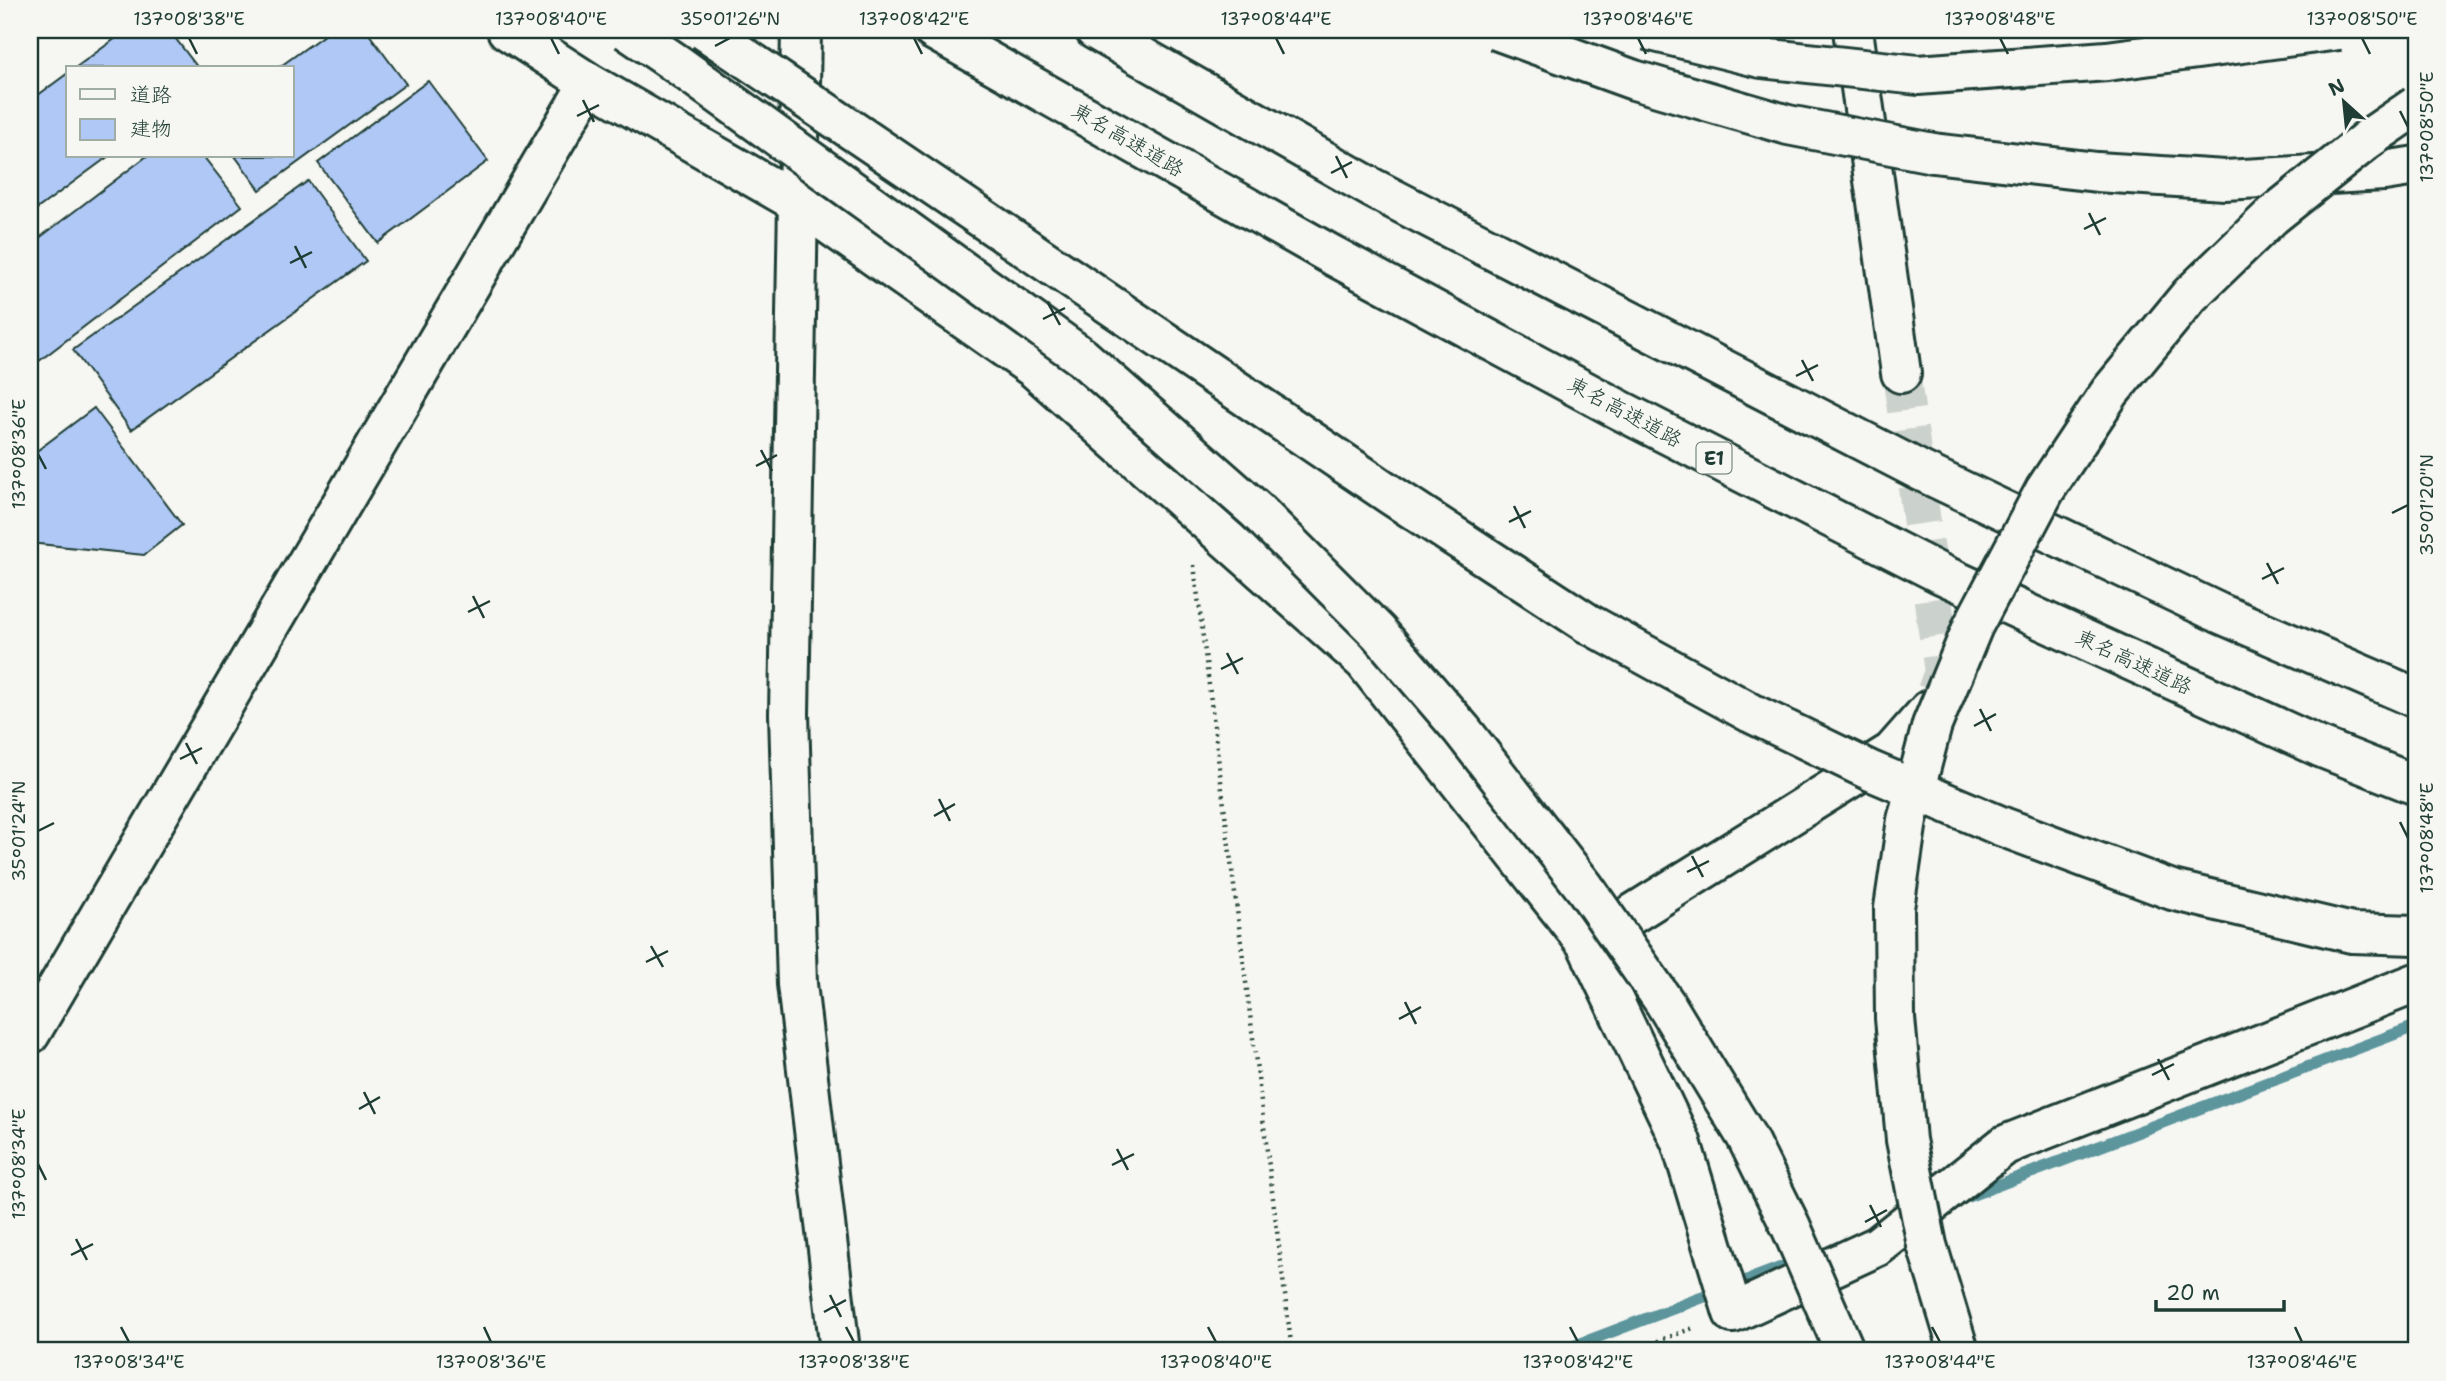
<svg xmlns="http://www.w3.org/2000/svg" width="2446" height="1381" viewBox="0 0 2446 1381" font-family="'Shantell Sans','Klee One',sans-serif">
	<style>
		.lines { fill: none; stroke-linecap: round; stroke-linejoin: round }
		.stream { stroke: #5b959c; stroke-width: 12 }
		.building { fill: #afc8f6; stroke: #1f3d34; stroke-width: 2 }
		.minor-tunnel { stroke: #cbd1cc; stroke-width: 38; stroke-dasharray: 38 19; stroke-linecap: butt }
		.minor-casing { stroke: #1f3d34; stroke-width: 44 }
		.highway-casing { stroke: #1f3d34; stroke-width: 44 }
		.path { stroke: #1f3d34; stroke-width: 4.5; stroke-dasharray: 2 5; stroke-linecap: butt }
		.minor { stroke: #f6f6f2; stroke-width: 38 }
		.highway { stroke: #f6f6f2; stroke-width: 38 }
		.highway-bridge-casing { stroke: #1f3d34; stroke-width: 44; stroke-linecap: butt }
		.highway-bridge { stroke: #f6f6f2; stroke-width: 38 }
		.ticks { fill: none; stroke: #1f3d34; stroke-width: 2.5 }
		.labels { text-anchor: middle; dominant-baseline: central; stroke-width: 5; stroke-linejoin: round; paint-order: stroke }
		.shield { fill: #f6f6f2; stroke: #60746d; stroke-width: 2 }
		.shield-label { font-size: 19px; font-weight: bold; fill: #1f3d34 }
		.street-label { font-size: 21px; fill: #1f3d34; stroke: #f6f6f2 }
		.neatline { fill: none; stroke: #1f3d34; stroke-width: 2.5 }
		.ticks-label { font-size: 18px; text-anchor: middle; fill: #1f3d34 }
	</style>
	<rect width="100%" height="100%" fill="#f6f6f2"/>
	<filter id="ink" filterUnits="userSpaceOnUse"><feTurbulence type="fractalNoise" baseFrequency=".0143" numOctaves="2"/><feDisplacementMap in="SourceGraphic" scale="14" xChannelSelector="R" yChannelSelector="G"/><feConvolveMatrix kernelMatrix="1 2 1 2 8 2 1 2 1" color-interpolation-filters="sRGB"/></filter>
	<g filter="url(#ink)">
		<g class="lines">
			<path class="stream" d="M1959 1200 2416 1026
				M1561 1351 1801 1260"/>
		</g>
		<path class="building" d="M127 30H169L198 68H75Z
			M331 30H366L406 84 260 190 235 156H292V68H278Z
			M68 73V156H109L30 214V101Z
			M428 81 488 161 378 243 318 163Z
			M147 156H203L242 206 30 368V245Z
			M308 181 366 261 131 430 73 350Z
			M94 408 182 525 144 555 30 543V456Z"/>
		<g class="lines">
			<path class="minor-tunnel" d="M1901 373 1943 672 1931 705"/>
			<defs>
				<path id="minor" d="M507 30 589 83 800 204 1035 369 1364 661 1586 943 1681 1142 1733 1313 1878 1246 2005 1145 2416 983
					M801 30 789 714 797 984 840 1351
					M1853 30 1901 373
					M1586 943 1892 752 1929 710
					M30 1034 589 83"/>
				<path id="highway" d="M933 30 1328 253 1618 409 1939 573 2320 747 2416 785
					M1095 30 1374 189 1921 471 2219 613 2416 698
					M1933 153 2097 172 2225 180 2384 171 2416 166"/>
			</defs>
			<use href="#minor" class="minor-casing"/>
			<use href="#highway" class="highway-casing"/>
			<path class="path" d="M1194 565 1292 1351
				M1631 1351 1696 1327"/>
			<use href="#minor" class="minor"/>
			<use href="#highway" class="highway"/>
			<defs>
				<path id="highway-bridge" d="M627 30 677 64 1082 357 1257 511 1378 632 1462 730 1585 888 1665 1003 1746 1136 1791 1227 1845 1351
					M704 30 1391 495 1587 623 1751 713 1871 771 2003 827 2172 890 2352 933 2416 935
					M1496 30 1634 80 1788 125 1933 153
					M1647 30 1761 58 1918 75 2107 61 2339 30
					M1959 1351 1927 1245 1906 1140 1895 1018 1894 908 1907 820 1932 725 1973 626 2045 490 2110 392 2190 295 2272 216 2368 139 2416 106"/>
			</defs>
			<use href="#highway-bridge" class="highway-bridge-casing"/>
			<use href="#highway-bridge" class="highway-bridge"/>
		</g>
	</g>
	<path class="ticks" d="M189 38 197 54M551 38 559 54M914 38 922 54M1276 38 1284 54M1638 38 1646 54M2000 38 2008 54M2362 38 2370 54M715 46 730 38M583 100 594 122M2400 111 2408 127M577 116 599 105M1336 156 1347 178M1331 173 1352 162M2089 213 2100 235M2084 229 2106 218M295 246 306 268M290 263 312 252M1048 303 1060 325M1043 319 1065 308M1802 360 1813 381M1796 376 1818 365M761 450 772 471M38 454 46 469M756 466 777 455M1514 506 1525 528M2392 513 2408 505M1509 522 1531 511M2267 563 2278 584M2262 579 2284 568M473 596 484 618M468 612 490 601M1227 653 1238 674M1221 669 1243 658M1980 709 1991 731M1974 726 1996 714M186 743 197 764M180 759 202 748M939 799 950 821M934 816 955 804M2400 822 2408 838M38 831 54 823M1692 856 1703 877M1687 872 1709 861M651 946 663 967M646 962 668 951M1405 1002 1416 1024M1399 1019 1421 1007M2158 1059 2169 1080M2152 1075 2174 1064M364 1092 375 1114M359 1109 380 1097M1117 1149 1128 1170M38 1164 46 1180M1112 1165 1134 1154M1870 1205 1881 1227M1865 1222 1887 1210M76 1239 87 1260M71 1255 93 1244M830 1295 841 1317M824 1312 846 1300M121 1327 129 1342M484 1327 491 1342M846 1327 854 1342M1208 1327 1216 1342M1570 1327 1578 1342M1932 1327 1940 1342M2295 1327 2302 1342"/>
	<g class="labels">
		<rect class="shield" x="1696.5" y="442.5" width="35" height="31" rx="5"/>
		<g class="shield-label">
			<text x="1714" y="458">E1</text>
		</g>
		<g class="street-label">
			<text transform="translate(1128 140) rotate(30)">東名高速道路</text>
			<text transform="translate(1625 412) rotate(28)">東名高速道路</text>
			<text transform="translate(2134 662) rotate(25)">東名高速道路</text>
		</g>
	</g>
	<rect width="2446" height="1381" fill="none" stroke="#f6f6f2" stroke-width="77"/>
	<rect x="66" y="66" width="228" height="91" fill="#f6f6f2" stroke="#a0aca6" stroke-width="2"/>
	<rect x="80" y="89" width="35" height="10" fill="#f6f6f2" stroke="#a0aca6" stroke-width="2"/>
	<text x="130" y="102" font-size="21" fill="#1f3d34">道路</text>
	<rect x="80" y="119" width="35" height="21" fill="#afc8f6" stroke="#a0aca6" stroke-width="2"/>
	<text x="130" y="136" font-size="21" fill="#1f3d34">建物</text>
	<g transform="translate(2344 102) rotate(333)" stroke="#f6f6f2" stroke-width="5" paint-order="stroke">
	<path d="M0-5L12 26L0 18L-12 26Z" fill="#1f3d34"/>
	<text y="-10" font-size="19" font-weight="bold" text-anchor="middle" fill="#1f3d34">N</text>
	</g>
	<path d="M2156 1300v10h128v-10" fill="none" stroke="#1f3d34" stroke-width="3.5"/>
	<text x="2166" y="1300" font-size="21" fill="#1f3d34" stroke="#f6f6f2" stroke-width="5" paint-order="stroke">20 m</text>
	<rect x="38" y="38" width="2370" height="1304" class="neatline"/>
	<g class="ticks-label">
		<text x="189" y="25">137°08'38"E</text>
		<text x="551" y="25">137°08'40"E</text>
		<text x="730" y="25">35°01'26"N</text>
		<text x="914" y="25">137°08'42"E</text>
		<text x="1276" y="25">137°08'44"E</text>
		<text x="1638" y="25">137°08'46"E</text>
		<text x="2000" y="25">137°08'48"E</text>
		<text x="2362" y="25">137°08'50"E</text>
		<text transform="translate(2427 127) rotate(-90)" y="6">137°08'50"E</text>
		<text transform="translate(19 454) rotate(-90)" y="6">137°08'36"E</text>
		<text transform="translate(2427 505) rotate(-90)" y="6">35°01'20"N</text>
		<text transform="translate(19 831) rotate(-90)" y="6">35°01'24"N</text>
		<text transform="translate(2427 838) rotate(-90)" y="6">137°08'48"E</text>
		<text transform="translate(19 1164) rotate(-90)" y="6">137°08'34"E</text>
		<text x="129" y="1368">137°08'34"E</text>
		<text x="491" y="1368">137°08'36"E</text>
		<text x="854" y="1368">137°08'38"E</text>
		<text x="1216" y="1368">137°08'40"E</text>
		<text x="1578" y="1368">137°08'42"E</text>
		<text x="1940" y="1368">137°08'44"E</text>
		<text x="2302" y="1368">137°08'46"E</text>
	</g>
</svg>
